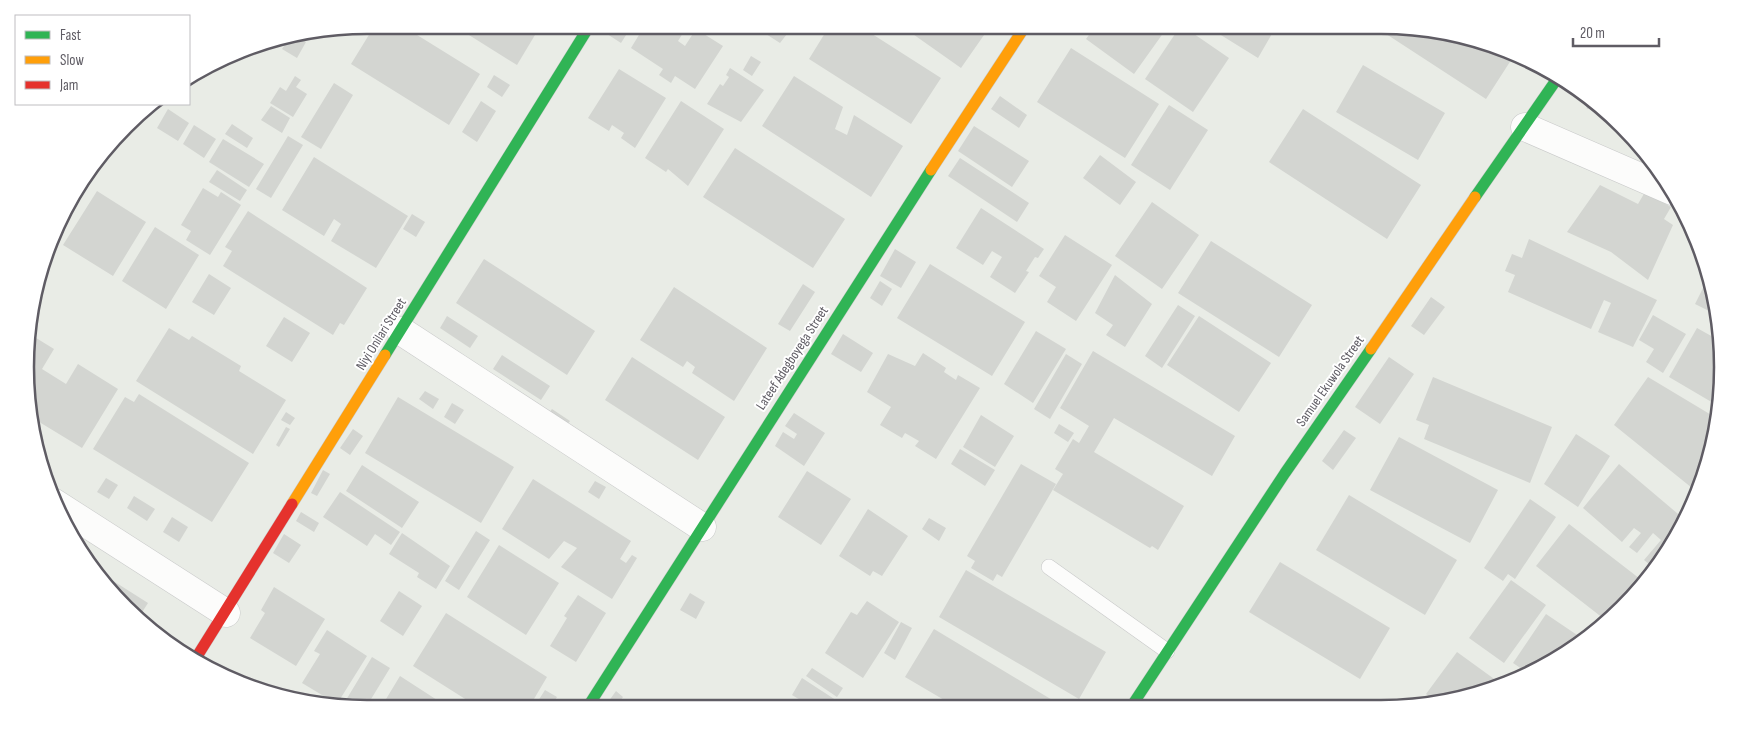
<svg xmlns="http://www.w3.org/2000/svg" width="1748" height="734" viewBox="0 0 1748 734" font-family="'Sofia Sans Condensed',sans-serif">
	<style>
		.building { fill: #d3d5d1 }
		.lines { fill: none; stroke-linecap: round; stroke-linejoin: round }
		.lane-casing { stroke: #c9caca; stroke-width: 16 }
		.street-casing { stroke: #c9caca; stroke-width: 29 }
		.fast-casing { stroke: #c9c9c9; stroke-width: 12 }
		.slow-casing { stroke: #c9c9c9; stroke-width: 12 }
		.jam-casing { stroke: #c9c9c9; stroke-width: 12 }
		.lane { stroke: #fcfcfb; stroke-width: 15 }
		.street { stroke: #fcfcfb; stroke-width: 28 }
		.fast { stroke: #30b455; stroke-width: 11 }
		.slow { stroke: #ff9f0a; stroke-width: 11 }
		.jam { stroke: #e5322d; stroke-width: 11 }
		.labels { text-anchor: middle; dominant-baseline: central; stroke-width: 4; stroke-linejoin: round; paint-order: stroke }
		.street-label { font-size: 14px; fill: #5f5c64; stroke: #fff }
		.rim { fill: none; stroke: #5f5c64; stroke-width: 2.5 }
	</style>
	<rect width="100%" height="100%" fill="#e9ece6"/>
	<path class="building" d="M375 25H401L480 74 449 125 351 64Z
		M453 25H541L517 65Z
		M609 25H617L628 32 621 43 604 32Z
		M645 25H688L678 41 685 46 696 29 723 46 695 89 675 76 671 83 659 75 663 69 631 48Z
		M752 25H794L780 43Z
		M830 25H858L941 78 911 124 809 59Z
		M900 25H991L961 68Z
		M1096 25H1169L1134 74 1086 39Z
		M1181 25 1229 58 1193 112 1145 79Z
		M1220 25H1277L1258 58 1216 32Z
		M1383 25 1491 43 1515 54 1486 99 1380 30Z
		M297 37 306 42 297 58 282 49 289 38Z
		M1071 48 1159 104 1125 158 1037 102Z
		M751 56 761 62 752 76 743 70Z
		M1363 65 1445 113 1418 160 1336 112Z
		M730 68 764 90 741 122 707 104 720 84 723 86 729 77 726 75Z
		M619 69 666 98 635 148 621 138 624 133 612 125 609 131 588 118Z
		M494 75 510 85 502 97 487 87Z
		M295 76 301 80 296 87 307 94 293 117 270 103 280 87 286 91Z
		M794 76 843 107 835 129 847 135 854 115 903 146 871 197 762 126Z
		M334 83 353 95 321 149 301 137Z
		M1583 93 1600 105 1587 109Z
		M1000 96 1027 115 1019 128 991 109Z
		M481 101 496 111 477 142 462 132Z
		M681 101 724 129 688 186 668 169 666 172 645 158Z
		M1169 105 1208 130 1170 190 1131 165Z
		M271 106 290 118 282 133 261 120Z
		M168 109 189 123 178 141 157 128Z
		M1303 109 1421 185 1387 239 1269 162Z
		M232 124 253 138 247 148 225 134Z
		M194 125 216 139 204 158 183 144Z
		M974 126 1029 161 1012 187 958 151Z
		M288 136 303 145 271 198 256 189Z
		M223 139 264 164 249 187 209 162Z
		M735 148 845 219 813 268 703 197Z
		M107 152 92 179 87 176Z
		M1100 155 1136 182 1120 205 1083 178Z
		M314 157 408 216 376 268 331 241 341 224 334 219 324 236 282 210Z
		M960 158 1029 203 1017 222 948 176Z
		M217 170 247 190 240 201 209 182Z
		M1600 185 1638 204 1645 192 1671 207 1664 219 1673 225 1648 280 1611 252 1567 232Z
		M203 188 218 197 221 192 241 205 210 255 186 240 191 231 181 225Z
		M97 191 146 222 113 276 63 245Z
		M1152 202 1199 235 1162 289 1115 256Z
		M981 208 1044 249 1038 258 1035 257 1026 271 1029 272 1015 293 990 277 1002 257 992 251 983 265 956 248Z
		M248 211 367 288 344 325 340 323 333 335 223 266 232 251 225 247Z
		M412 214 425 222 416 237 403 229Z
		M155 227 199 255 166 309 122 281Z
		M1065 235 1112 265 1076 321 1047 302 1056 287 1039 276Z
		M1529 239 1657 300 1633 347 1598 332 1611 303 1604 300 1591 329 1508 292 1515 275 1505 271 1512 254 1522 258Z
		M1211 241 1312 305 1279 357 1178 293Z
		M895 249 916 262 901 288 880 276Z
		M484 259 595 331 567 375 456 303Z
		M930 264 1025 322 992 376 897 318Z
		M209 274 231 288 214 315 192 302Z
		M1710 274 1711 278 1717 315 1695 304Z
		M1115 275 1152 304 1125 347 1106 335 1113 325 1095 313Z
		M880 281 892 289 882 306 870 298Z
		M803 284 815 292 790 331 778 324Z
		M674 287 767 348 734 401 692 373 695 367 687 361 683 367 640 340Z
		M1431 297 1445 307 1424 335 1411 326Z
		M1178 305 1195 316 1162 368 1145 356Z
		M1653 315 1686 334 1663 373 1646 362 1654 349 1639 340Z
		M447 316 478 336 470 348 440 328Z
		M1199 316 1271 363 1239 412 1167 365Z
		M284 317 310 333 292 362 266 346Z
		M169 328 189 340 192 336 241 366 239 371 286 400 253 454 136 381Z
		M1697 328 1722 342 1720 407 1669 377Z
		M1036 331 1066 349 1033 403 1004 384Z
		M28 333 54 349 42 369 66 384 78 364 118 389 82 448 31 417Z
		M843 334 873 353 861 372 831 354Z
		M1093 351 1235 436 1212 476 1114 418 1094 452 1184 506 1158 550 1152 546 1150 548 1053 490 1063 474 1055 469 1073 439 1079 443 1089 426 1060 408Z
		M923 353 946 368 944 372 956 380 958 375 980 388 936 459 915 446 919 441 905 433 902 438 880 425 891 407 867 392 888 354 915 366Z
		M1066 354 1082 364 1050 419 1034 409Z
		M502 355 550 386 541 400 493 369Z
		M632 357 725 417 698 460 605 400Z
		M1389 357 1414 374 1380 424 1355 407Z
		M1433 377 1552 427 1530 483 1424 439 1429 425 1416 420Z
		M1648 377 1718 419 1705 477 1697 492 1614 425Z
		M425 391 439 399 433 409 419 399Z
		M139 394 249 463 212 522 93 449 125 397 134 402Z
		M398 397 514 467 481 523 365 453Z
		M452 403 464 410 455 424 444 417Z
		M552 409 570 421 567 425 549 413Z
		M286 412 295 418 290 425 281 420Z
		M794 413 825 433 804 466 775 446 783 432 794 439 797 434 785 426Z
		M981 415 1014 436 995 467 963 447Z
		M1059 424 1074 433 1068 442 1054 433Z
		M286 427 290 429 279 447 276 445Z
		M353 429 363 436 350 455 340 448Z
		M1344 430 1356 438 1333 470 1322 461Z
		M1576 434 1610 456 1578 507 1544 484Z
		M1399 437 1498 490 1470 543 1370 490Z
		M960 449 995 470 985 486 951 464Z
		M1021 464 1056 484 1002 577 997 574 993 581 971 568 975 561 967 556Z
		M1619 464 1684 519 1665 557 1655 569 1644 560 1661 540 1653 533 1637 553 1629 547 1641 533 1634 528 1622 542 1583 508Z
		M362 465 419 502 402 528 346 491Z
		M323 470 330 474 317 496 311 493Z
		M807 471 851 499 821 545 778 517Z
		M106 478 118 485 109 499 97 492Z
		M533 479 631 541 620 559 626 563 632 555 637 558 612 599 561 567 577 548 564 541 549 559 502 529Z
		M595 481 606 487 599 499 588 492Z
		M340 492 400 532 391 545 375 534 367 546 323 517Z
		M1349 495 1457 560 1425 615 1316 550Z
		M134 496 155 509 147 521 127 508Z
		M1530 499 1556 517 1515 579 1508 574 1503 581 1484 568Z
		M868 509 908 536 882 576 873 571 870 576 839 556Z
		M301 512 319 523 314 532 296 521Z
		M172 517 188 527 179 542 163 532Z
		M929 518 946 528 939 541 922 529Z
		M1569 524 1644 582 1608 622 1536 566Z
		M476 531 490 540 459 590 445 581Z
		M402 533 450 566 436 589 417 577 419 573 389 554Z
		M284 534 301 545 289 563 273 553Z
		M499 545 559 583 526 635 467 597Z
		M1280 562 1390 628 1360 679 1249 612Z
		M96 570 148 603 139 617 96 571Z
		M966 570 1106 652 1079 699 939 617Z
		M1511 580 1546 605 1504 663 1469 638Z
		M274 587 325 619 296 666 250 638 265 613 261 610Z
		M399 591 422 606 403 636 380 621Z
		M690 593 705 602 696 619 680 610Z
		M578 595 606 613 576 662 550 646 567 618 564 616Z
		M867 601 899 622 863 678 825 653 851 612 857 615Z
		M446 613 547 677 528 709H481L413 666Z
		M1546 614 1583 639 1528 673 1513 663Z
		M901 622 912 628 895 660 884 653Z
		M934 629 1064 707H956L905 677Z
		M327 630 367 656 337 704 302 683 320 654 314 651Z
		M1457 652 1497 681 1492 688 1438 703 1426 694Z
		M372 657 390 668 365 709 343 705Z
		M812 668 843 688 837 697 806 676Z
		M400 676 451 709H380Z
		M802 678 845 706 844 708H798L802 701 792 695Z
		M545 690 557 697 550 708 538 701Z
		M616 691 623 697 615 708H610L606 705Z
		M624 700 633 706 632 708H619Z"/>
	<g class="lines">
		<defs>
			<path id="lane" d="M1049 567 1167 651"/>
			<path id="street" d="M1525 127 1672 191
				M401 331 702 527
				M53 502 226 613"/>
			<path id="fast" d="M1475 197 1559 76
				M385 355 590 25
				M1131 707 1285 473 1371 349
				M587 708 931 170"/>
			<path id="slow" d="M931 170 1026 25
				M1371 349 1475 197
				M292 504 385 355"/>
			<path id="jam" d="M196 658 292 504"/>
		</defs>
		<use href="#lane" class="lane-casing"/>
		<use href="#street" class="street-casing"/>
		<use href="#fast" class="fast-casing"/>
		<use href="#slow" class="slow-casing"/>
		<use href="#jam" class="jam-casing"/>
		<use href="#lane" class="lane"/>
		<use href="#street" class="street"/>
		<use href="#fast" class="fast"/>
		<use href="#slow" class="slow"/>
		<use href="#jam" class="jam"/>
	</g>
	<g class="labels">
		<g class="street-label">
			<text transform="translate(381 334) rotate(-58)">Niyi Onilari Street</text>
			<text transform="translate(792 358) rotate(-57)">Lateef Adegboyega Street</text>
			<text transform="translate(1330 381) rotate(-55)">Samuel Ekuwola Street</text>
		</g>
	</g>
	<path d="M0 0H1748V734H0ZM367 34H1381A333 333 0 0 1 1714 367V367A333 333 0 0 1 1381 700H367A333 333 0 0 1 34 367V367A333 333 0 0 1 367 34Z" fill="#fff" fill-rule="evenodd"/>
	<path class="rim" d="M367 34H1381A333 333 0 0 1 1714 367V367A333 333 0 0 1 1381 700H367A333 333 0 0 1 34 367V367A333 333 0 0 1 367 34Z"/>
	<rect x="15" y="15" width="175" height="90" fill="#ffffff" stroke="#bfbec1"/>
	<rect x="25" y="31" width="25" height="8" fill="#30b455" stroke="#bfbec1"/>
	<text x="60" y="40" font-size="15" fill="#5f5c64">Fast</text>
	<rect x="25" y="56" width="25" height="8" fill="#ff9f0a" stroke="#bfbec1"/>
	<text x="60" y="65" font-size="15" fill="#5f5c64">Slow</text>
	<rect x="25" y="81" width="25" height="8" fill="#e5322d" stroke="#bfbec1"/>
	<text x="60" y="90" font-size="15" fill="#5f5c64">Jam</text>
	<path d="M1573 38v8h86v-8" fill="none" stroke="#5f5c64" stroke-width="2.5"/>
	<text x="1580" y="38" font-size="15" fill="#5f5c64" stroke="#ffffff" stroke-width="4" paint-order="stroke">20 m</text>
</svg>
